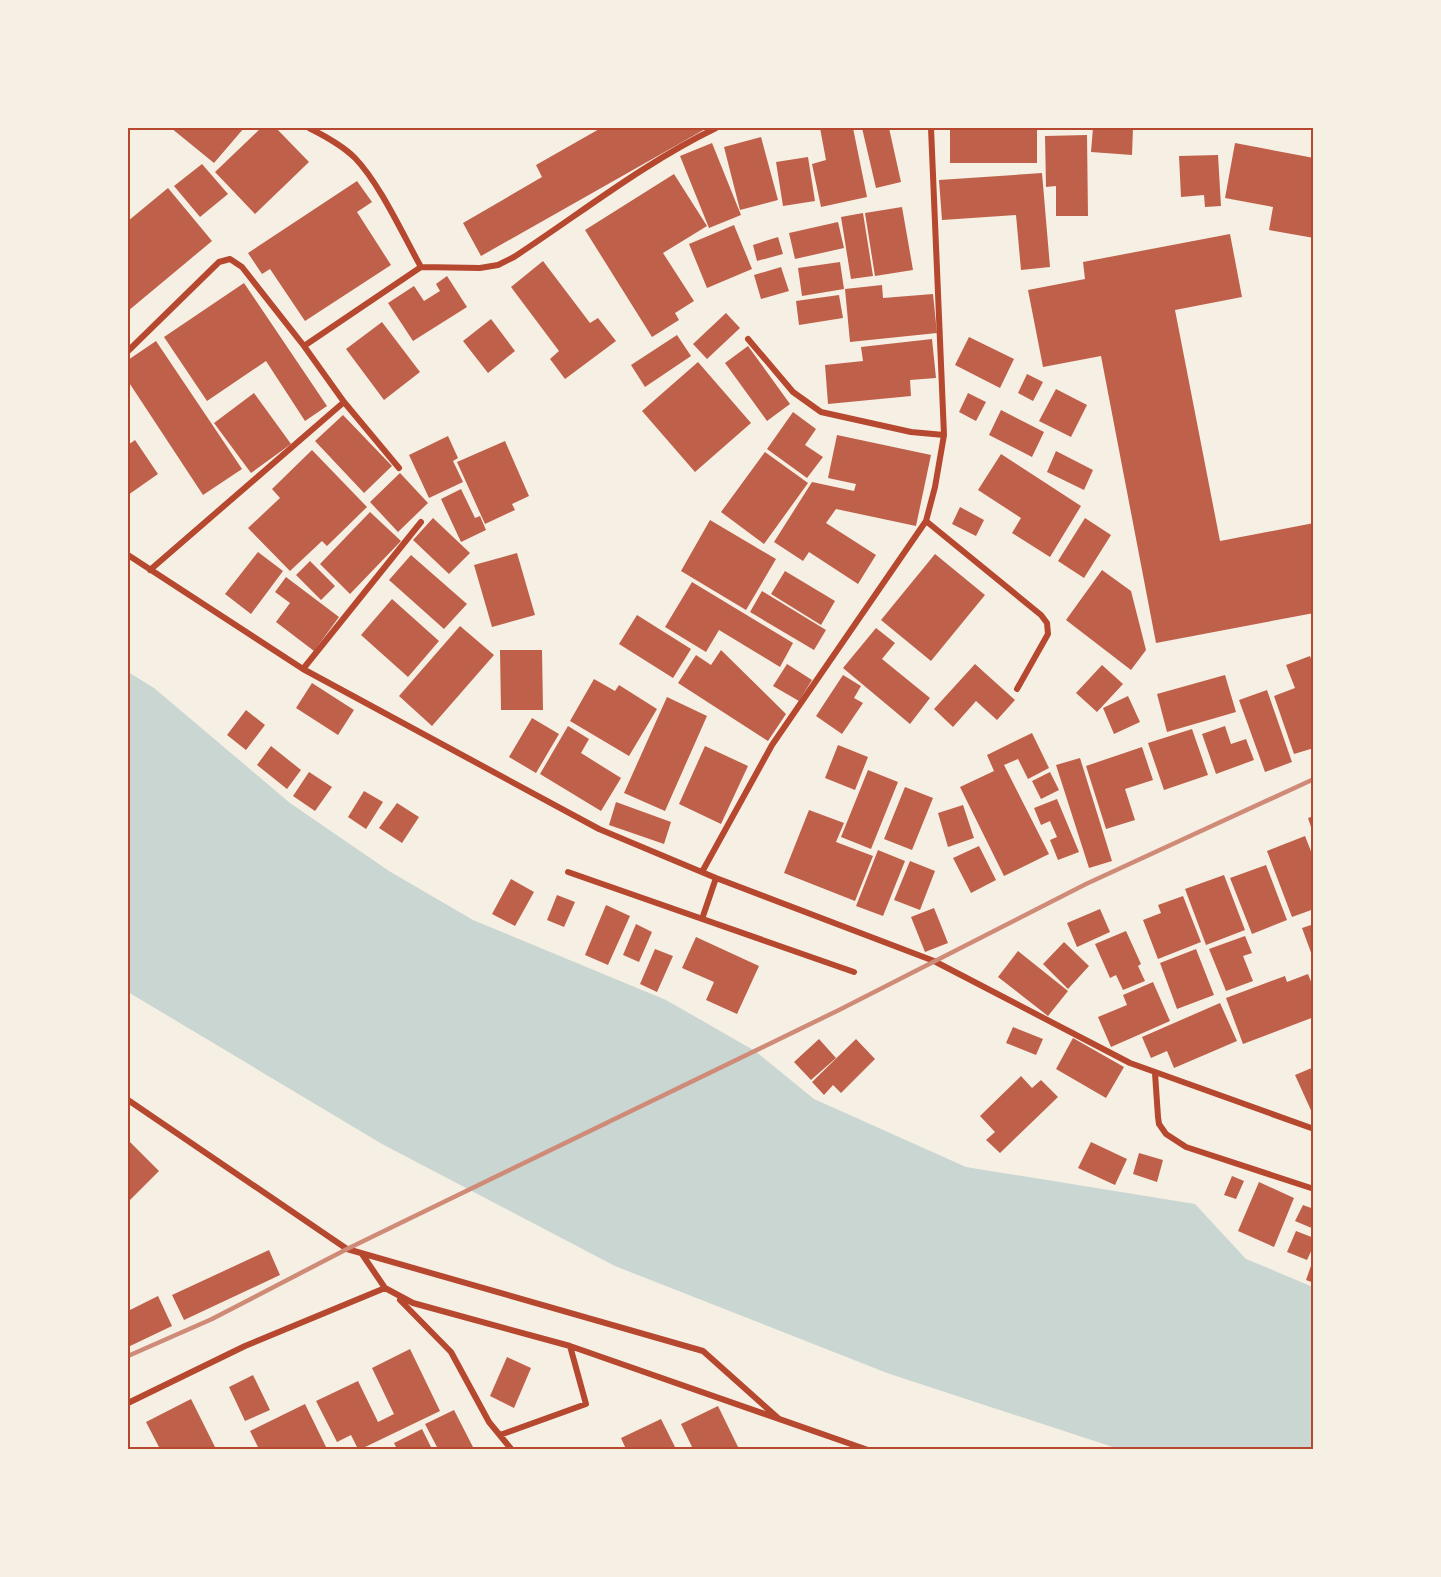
<svg xmlns="http://www.w3.org/2000/svg" width="1441" height="1577" viewBox="0 0 1441 1577" font-family="'Times New Roman',serif">
	<style>
		.water { fill: #c9d6d2 }
		.building { fill: #bf614a }
		.lines { fill: none; stroke-linecap: round; stroke-linejoin: round }
		.minor { stroke: #b5482f; stroke-width: 6 }
		.rail { stroke: #cf8b77; stroke-width: 4.5 }
		.neatline { fill: none; stroke: #b5482f; stroke-width: 2 }
	</style>
	<rect width="100%" height="100%" fill="#f6efe4"/>
	<path class="water" d="M128 672 154 688 290 803 389 871 473 920 666 1000 755 1051 814 1099 966 1167 1195 1204 1246 1259 1313 1287V1449H1119L887 1373 615 1266 382 1144 128 992Z"/>
	<path class="building" d="M171 128H244L214 163Z
		M261 128H276L309 162 255 214 215 172Z
		M601 128H707L481 256 463 223 542 177 536 165Z
		M820 128H853L867 197 821 207 812 164 826 160Z
		M862 128H889L901 182 876 188Z
		M950 128H1037V163H950Z
		M1093 128H1133L1132 155 1091 152Z
		M1087 135 1088 216H1056V186L1046 187 1045 136Z
		M761 137 778 200 740 210 724 147Z
		M712 143 741 215 709 228 680 156Z
		M1235 143 1314 158V238L1269 230 1273 207 1225 198Z
		M1218 155 1221 206 1205 207 1204 195 1181 197 1179 156Z
		M808 157 815 201 783 206 776 162Z
		M202 164 228 194 200 217 174 186Z
		M1042 173 1050 267 1021 270 1016 215 942 220 939 180Z
		M674 174 707 226 663 253 694 301 675 313 679 320 652 337 585 230Z
		M357 181 372 202 357 212 391 265 305 321 270 269 262 274 248 253Z
		M168 188 212 241 128 311V221Z
		M902 207 913 270 875 276 865 213Z
		M863 213 873 276 851 279 841 217Z
		M838 222 844 248 795 259 789 233Z
		M734 225 752 269 707 288 689 244Z
		M1230 234 1242 297 1175 310 1220 541 1314 523V613L1156 643 1101 356 1043 367 1028 290 1085 279 1083 262Z
		M778 237 783 254 757 261 753 245Z
		M543 261 590 323 598 318 616 341 565 379 550 359 559 351 511 287Z
		M840 262 844 289 802 296 798 268Z
		M781 267 789 291 761 299 754 275Z
		M447 276 467 307 413 341 388 303 414 286 424 301 440 291 436 284Z
		M244 283 327 406 305 421 266 361 207 401 164 337Z
		M882 285 883 298 933 294 937 333 850 342 845 289Z
		M839 295 843 318 799 325 796 301Z
		M726 313 740 328 707 359 693 344Z
		M491 319 515 351 488 373 463 341Z
		M382 322 420 372 384 400 346 349Z
		M677 335 691 356 645 387 631 365Z
		M969 337 1014 359 1000 388 955 365Z
		M932 339 936 378 910 380 911 396 828 404 825 365 863 361 861 347Z
		M156 341 242 469 203 495 128 381V360Z
		M748 346 790 404 767 421 725 363Z
		M698 362 751 423 695 472 642 411Z
		M1027 374 1043 382 1033 401 1018 393Z
		M1056 389 1087 405 1071 437 1039 421Z
		M254 393 291 444 251 473 214 423Z
		M968 393 986 402 976 421 959 412Z
		M1001 410 1044 432 1032 457 989 435Z
		M793 412 816 429 805 445 823 457 807 478 767 449Z
		M343 415 392 466 364 493 315 441Z
		M837 435 931 455 916 526 836 509 826 523 876 555 858 584 809 552 803 561 774 542 812 482 854 491 856 484 828 478Z
		M448 436 458 458 453 461 463 482 429 498 409 455Z
		M135 440 158 474 128 495V445Z
		M505 441 529 496 512 504 515 510 485 524 457 462Z
		M312 450 367 507 327 546 322 541 290 571 248 528 280 498 272 489Z
		M1056 451 1093 470 1084 490 1047 472Z
		M765 452 808 483 764 544 721 512Z
		M1001 454 1081 506 1050 557 1012 533 1021 518 978 490Z
		M400 473 428 503 398 532 370 502Z
		M461 489 475 518 480 516 486 530 461 542 441 499Z
		M960 507 984 520 976 536 952 524Z
		M370 512 401 541 350 594 320 564Z
		M433 518 470 553 449 574 413 540Z
		M1085 518 1111 535 1084 578 1058 561Z
		M710 520 776 559 746 610 681 571Z
		M258 552 283 571 251 614 225 594Z
		M517 553 535 615 492 627 474 565Z
		M935 554 985 595 931 661 881 620Z
		M411 555 467 604 444 629 389 580Z
		M310 561 335 586 321 600 296 575Z
		M1102 570 1131 591 1146 650 1131 670 1066 620Z
		M785 571 835 601 821 625 771 594Z
		M286 577 339 617 314 651 276 622 290 603 275 592Z
		M692 582 793 643 780 667 719 630 706 652 665 627Z
		M762 591 826 630 814 650 750 612Z
		M392 599 439 641 408 677 361 635Z
		M637 615 691 649 673 678 619 644Z
		M460 626 494 655 432 726 399 696Z
		M876 628 895 643 882 659 930 698 910 724 843 668Z
		M500 650H542L543 710H501Z
		M721 650 786 714 768 741 678 683 696 655 711 665Z
		M1310 656 1314 667V748L1294 754 1274 696 1295 688 1286 665Z
		M787 664 812 680 799 701 773 686Z
		M975 664 1015 700 997 720 976 701 953 727 934 709Z
		M1102 665 1123 684 1097 712 1076 693Z
		M843 675 861 686 854 698 863 703 842 734 816 716Z
		M1225 675 1236 712 1167 732 1157 694Z
		M594 679 615 691 619 685 657 709 629 756 570 721Z
		M312 683 354 710 338 735 296 708Z
		M1267 690 1292 762 1265 772 1239 700Z
		M1128 696 1140 722 1114 734 1103 708Z
		M667 697 707 716 665 811 624 793Z
		M246 710 265 725 246 750 227 735Z
		M532 718 559 734 536 773 509 757Z
		M568 726 589 739 581 753 621 778 601 811 540 774Z
		M1225 726 1231 744 1246 739 1254 760 1216 774 1202 734Z
		M1192 729 1208 775 1164 790 1148 743Z
		M1032 733 1049 768 1028 779 1018 759 1004 765 1049 854 1004 876 960 787 994 771 987 755Z
		M838 745 868 757 855 790 825 778Z
		M271 746 301 770 287 789 257 765Z
		M705 746 748 766 721 824 679 804Z
		M1142 747 1153 780 1125 789 1135 820 1106 829 1086 766Z
		M1080 758 1112 861 1089 868 1056 765Z
		M868 770 898 782 871 849 841 837Z
		M309 772 332 787 315 811 293 796Z
		M1050 772 1059 790 1041 799 1032 781Z
		M905 787 933 798 912 850 884 839Z
		M364 791 383 802 366 829 348 817Z
		M1057 799 1079 852 1058 860 1050 840 1057 837 1050 821 1041 825 1034 808Z
		M616 802 671 822 664 844 609 825Z
		M397 803 419 817 402 843 379 828Z
		M963 805 974 838 948 847 938 813Z
		M809 810 844 823 836 842 873 856 855 901 784 873Z
		M1314 816V833H1313L1308 818Z
		M1305 836 1314 859V909L1292 917 1267 851Z
		M979 846 996 880 971 893 953 858Z
		M878 850 905 861 883 916 856 906Z
		M910 861 935 871 920 910 894 900Z
		M1266 865 1287 920 1252 934 1230 878Z
		M1224 875 1245 930 1206 945 1185 889Z
		M511 879 534 892 515 926 492 914Z
		M557 895 575 902 564 927 547 920Z
		M1183 896 1201 942 1158 959 1143 920 1161 913 1158 905Z
		M606 905 630 916 608 965 585 955Z
		M934 908 948 943 925 952 911 917Z
		M1100 909 1110 932 1077 947 1067 923Z
		M636 924 652 932 639 962 623 955Z
		M1314 924V958H1313L1302 928Z
		M1126 931 1141 964 1138 966 1145 981 1123 990 1116 975 1110 978 1095 944Z
		M1245 936 1252 953 1243 956 1253 981 1226 991 1209 949Z
		M696 937 759 966 737 1014 706 1000 714 982 682 968Z
		M1064 942 1089 966 1068 989 1043 964Z
		M655 949 673 956 657 992 640 984Z
		M1196 949 1214 995 1177 1009 1160 963Z
		M1018 951 1068 991 1048 1016 998 977Z
		M1308 974 1314 989V1017L1243 1044 1226 998 1285 976 1287 982Z
		M1153 982 1170 1021 1111 1047 1098 1017 1127 1005 1123 995Z
		M1220 1003 1237 1041 1174 1068 1167 1051 1151 1058 1142 1037Z
		M1013 1027 1043 1039 1036 1055 1006 1043Z
		M1073 1038 1124 1067 1106 1098 1056 1069Z
		M819 1039 836 1058 811 1080 794 1062Z
		M856 1039 875 1059 841 1093 833 1085 824 1095 812 1082Z
		M1314 1067V1117L1295 1075Z
		M1021 1076 1032 1088 1041 1080 1058 1097 1000 1153 986 1140 995 1132 980 1116Z
		M128 1140 159 1171 128 1202Z
		M1091 1142 1127 1159 1115 1185 1078 1168Z
		M1139 1153 1163 1160 1157 1182 1133 1174Z
		M1232 1176 1244 1181 1236 1199 1224 1195Z
		M1259 1182 1294 1198 1274 1247 1238 1231Z
		M1303 1205 1314 1209V1229L1295 1221Z
		M1296 1231 1314 1238V1245L1307 1260 1287 1252Z
		M269 1250 280 1275 184 1320 172 1295Z
		M1313 1260H1314V1283L1306 1280Z
		M158 1296 172 1326 128 1347V1311Z
		M410 1349 440 1411 361 1449H358L351 1435 337 1442 316 1401 358 1381 378 1422 394 1414 372 1368Z
		M507 1357 531 1368 514 1408 490 1396Z
		M253 1375 270 1410 245 1421 229 1387Z
		M191 1399 216 1449H160L146 1422Z
		M305 1404 327 1449H259L250 1431Z
		M718 1406 739 1449H693L681 1424Z
		M454 1410 474 1449H438L425 1424Z
		M661 1419 676 1449H626L621 1438Z
		M422 1429 432 1449H397L394 1443Z"/>
	<g class="lines">
		<path class="minor" d="M309 128C325 136 342 145 355 158 380 184 403 235 421 267
			M748 339 793 392 821 412 911 432 944 435
			M304 346 421 267 480 268 498 265 514 257C581 213 644 163 716 128
			M128 351 219 262 230 259 242 267 304 346 344 402 150 570
			M344 402 399 468
			M926 521 1041 615 1047 623 1048 634 1017 689
			M128 555 303 669 599 829 716 878 934 961 1130 1063 1314 1129
			M303 669 421 522
			M568 872 854 972
			M702 872 772 745 926 521 935 487 944 435 931 128
			M702 919 716 878
			M1155 1073 1158 1117 1159 1124 1166 1134 1186 1147 1314 1189
			M128 1100 347 1249 703 1351 778 1418
			M362 1254 385 1288 413 1303 570 1346 868 1450
			M400 1300 451 1352 489 1422 512 1450
			M128 1403 245 1346 385 1288
			M500 1435 586 1404 570 1346"/>
		<path class="rail" d="M128 1356 212 1319 347 1249 839 1010 1086 884 1314 779"/>
	</g>
	<rect width="1441" height="1577" fill="none" stroke="#f6efe4" stroke-width="258"/>
	<rect x="129" y="129" width="1183" height="1319" class="neatline"/>
</svg>
